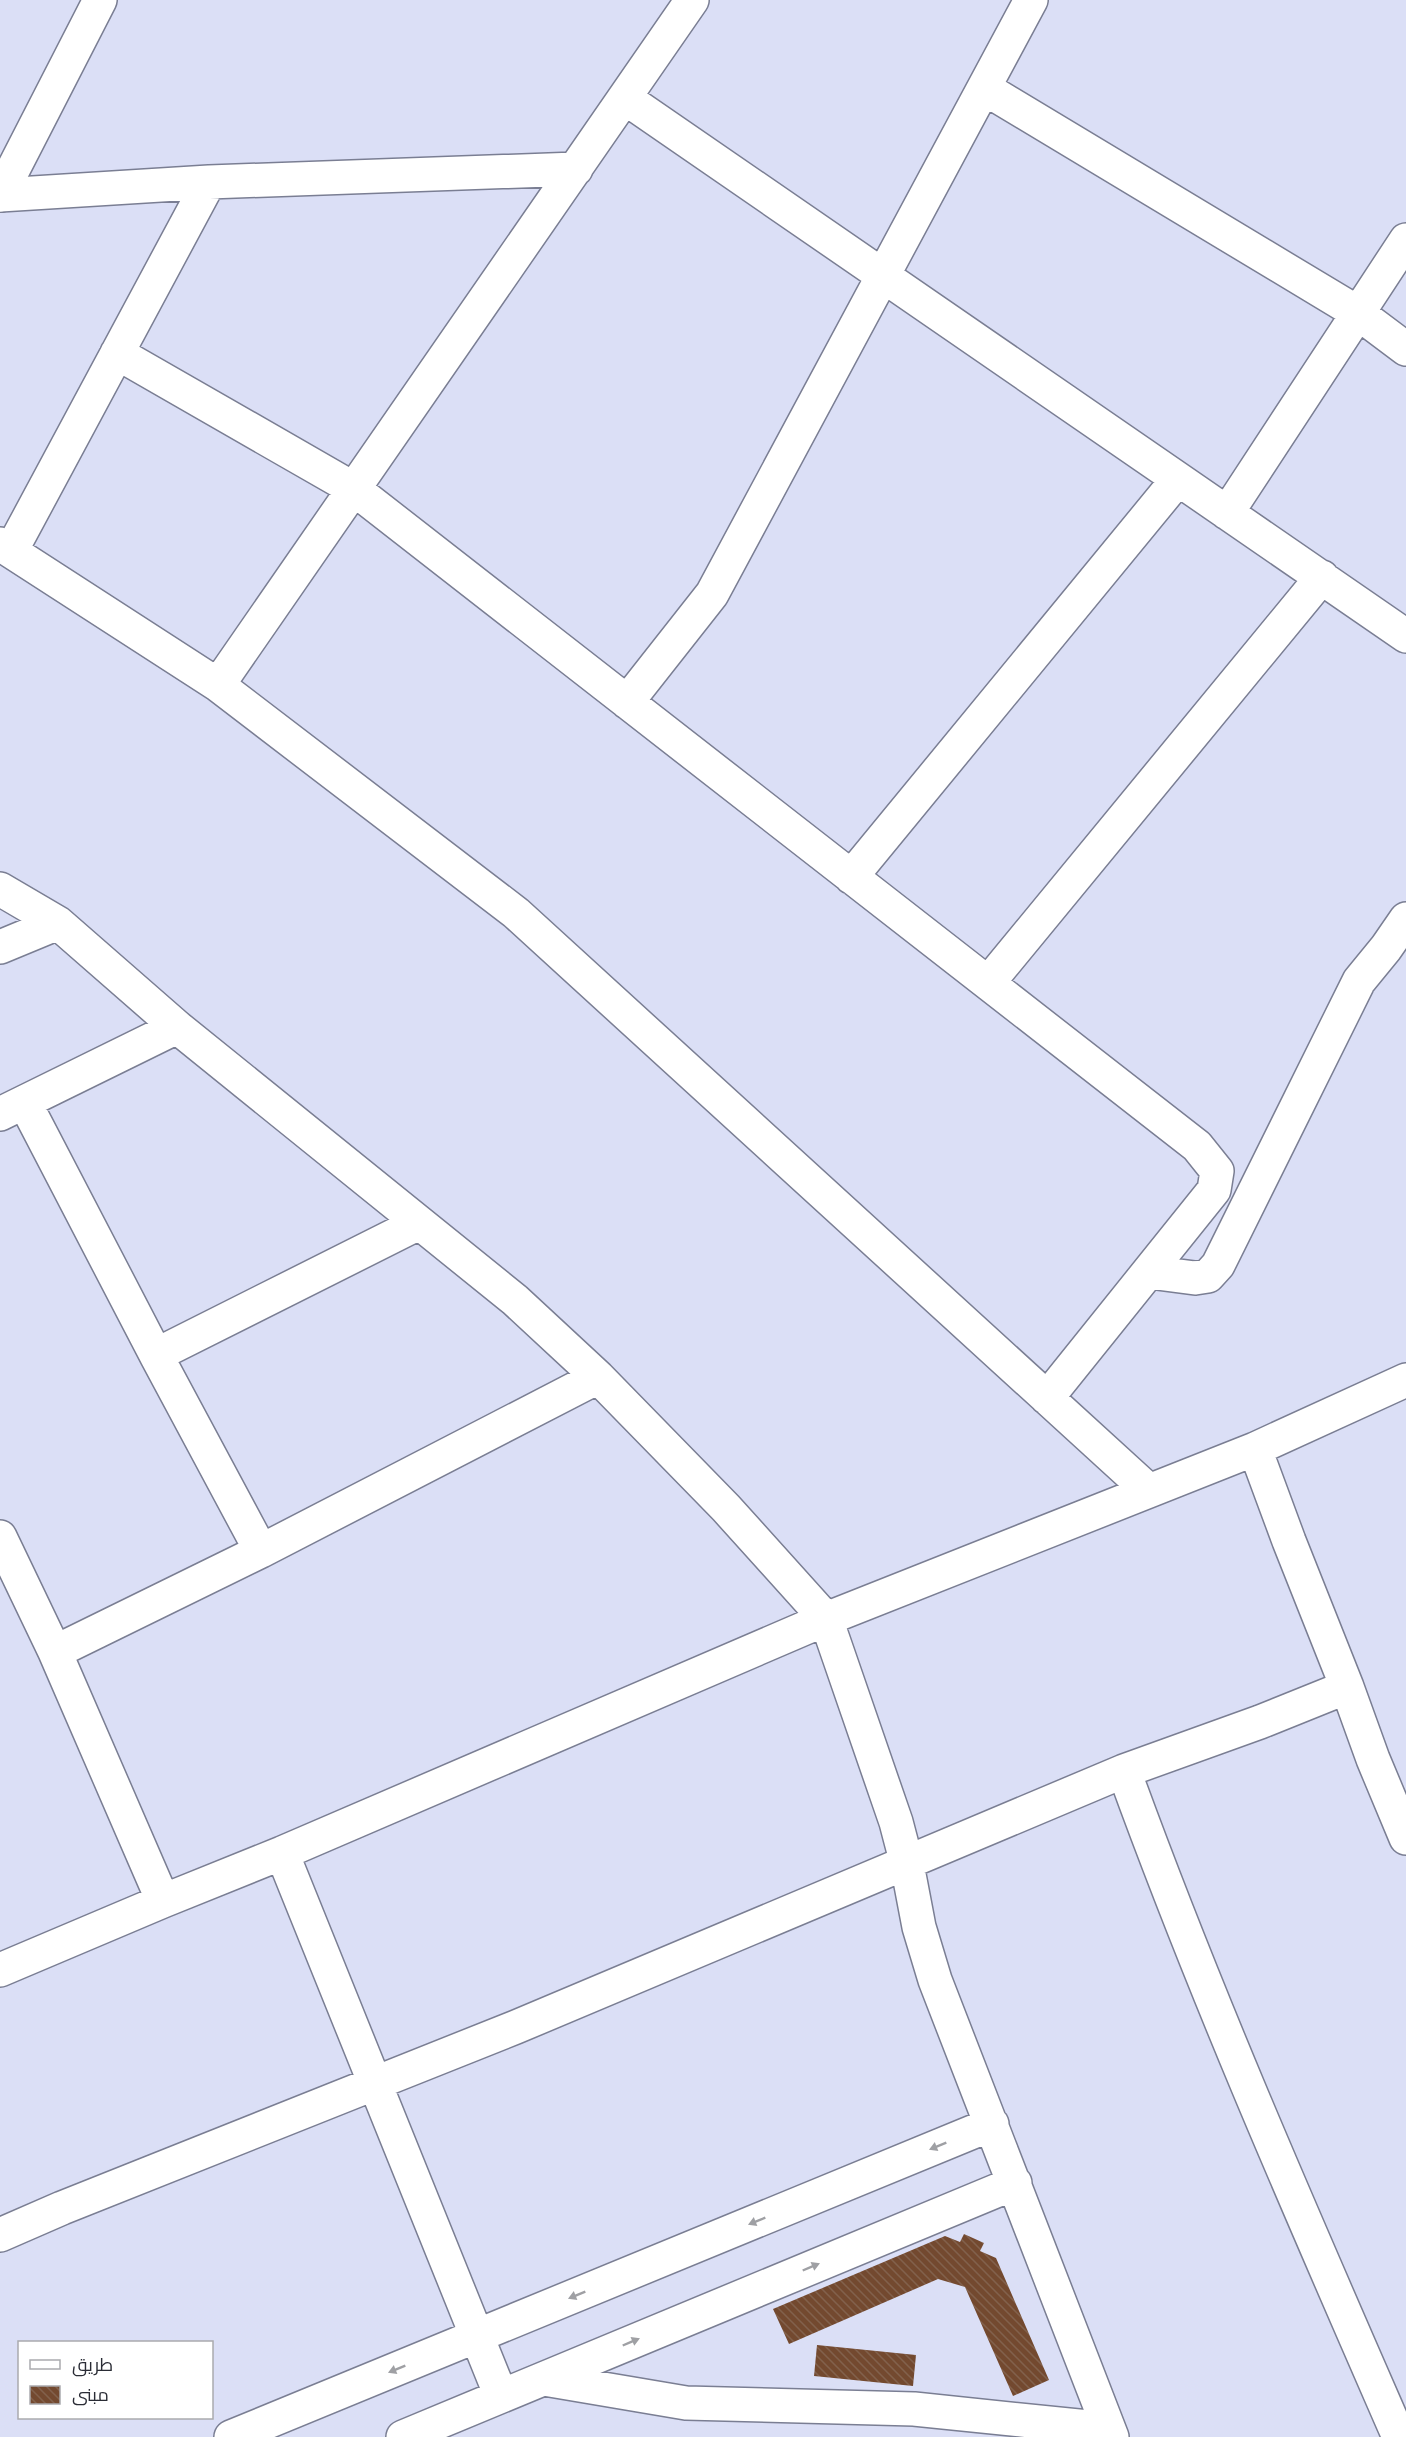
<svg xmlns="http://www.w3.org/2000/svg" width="1406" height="2437" viewBox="0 0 1406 2437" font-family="'Archivo Narrow',Cairo,sans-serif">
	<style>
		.building { fill: url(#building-back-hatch) }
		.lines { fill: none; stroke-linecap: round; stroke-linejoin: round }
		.street-casing { stroke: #7a7e93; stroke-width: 36 }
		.secondary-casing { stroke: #7a7e93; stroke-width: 36 }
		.street { stroke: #fff; stroke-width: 33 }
		.secondary { stroke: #fff; stroke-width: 33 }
		.oneway { fill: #9fa0a4 }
	</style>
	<defs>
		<pattern id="building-back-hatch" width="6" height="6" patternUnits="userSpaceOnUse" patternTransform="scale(1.5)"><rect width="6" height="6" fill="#73492f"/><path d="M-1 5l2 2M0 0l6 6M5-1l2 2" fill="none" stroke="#82614c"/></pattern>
	</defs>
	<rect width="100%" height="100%" fill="#dbdff6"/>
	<path class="building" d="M964 2234 984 2243 980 2251 996 2258 1049 2380 1013 2396 965 2287 938 2279 789 2344 773 2309 945 2236 960 2242Z
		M817 2345 916 2355 913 2386 814 2376Z"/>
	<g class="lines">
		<defs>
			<path id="street" d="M984 88 1358 313 1406 349
				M625 98 1406 636
				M0 195 209 182 576 169
				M117 353 354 489 1197 1146 1217 1171 1214 1190 1047 1398
				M1227 513 1406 240
				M0 544 218 685 516 913 1148 1490
				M11 551 209 182
				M218 685 692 0
				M627 702 712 594 1031 0
				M851 877 1178 479
				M0 889 58 923 177 1027 515 1300 598 1377 726 1508 826 1619 896 1822 907 1864 919 1927 935 1980 1112 2437
				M0 947 58 923
				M988 983 1322 577
				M25 1103 156 1355
				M0 1114 177 1027
				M1149 1272 1195 1278 1208 1276 1218 1265 1359 981 1386 948 1406 919
				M1255 1449 1406 1380
				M0 1537 55 1652 163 1901
				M261 1551 598 1377
				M55 1652 261 1551 156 1355 419 1223
				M1124 1771C1206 1997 1303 2217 1399 2437
				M282 1853 501 2396
				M0 1970 163 1901 282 1853 826 1619 1255 1449 1289 1541 1347 1687
				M0 2235 62 2208 516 2027 1124 1771 1260 1722 1347 1687 1373 1759 1406 1838
				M544 2379 686 2403 914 2409 1108 2429
				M231 2437 992 2124
				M403 2437 1015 2183"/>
			<path id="secondary" d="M0 195 100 0"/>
		</defs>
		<use href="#street" class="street-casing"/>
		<use href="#secondary" class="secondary-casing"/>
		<use href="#street" class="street"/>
		<use href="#secondary" class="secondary"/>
	</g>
	<defs><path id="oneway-solid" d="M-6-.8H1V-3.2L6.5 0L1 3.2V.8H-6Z" transform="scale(1.5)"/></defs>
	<g class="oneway">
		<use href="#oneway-solid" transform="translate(938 2146) rotate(158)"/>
		<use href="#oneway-solid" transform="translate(757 2221) rotate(158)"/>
		<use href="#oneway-solid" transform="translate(811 2267) rotate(-23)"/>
		<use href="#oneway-solid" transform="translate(577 2295) rotate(158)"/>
		<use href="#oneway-solid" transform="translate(631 2342) rotate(-23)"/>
		<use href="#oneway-solid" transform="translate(397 2369) rotate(158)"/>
	</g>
	<rect x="18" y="2341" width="195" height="78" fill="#ffffff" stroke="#aaabae" stroke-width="1.5"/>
	<rect x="30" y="2360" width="30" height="9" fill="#ffffff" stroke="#aaabae" stroke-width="1.5"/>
	<text x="72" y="2371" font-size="18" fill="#2a2c35">طريق</text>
	<rect x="30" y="2386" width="30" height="18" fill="url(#building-back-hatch)" stroke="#aaabae" stroke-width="1.5"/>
	<text x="72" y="2401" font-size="18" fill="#2a2c35">مبنى</text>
</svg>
